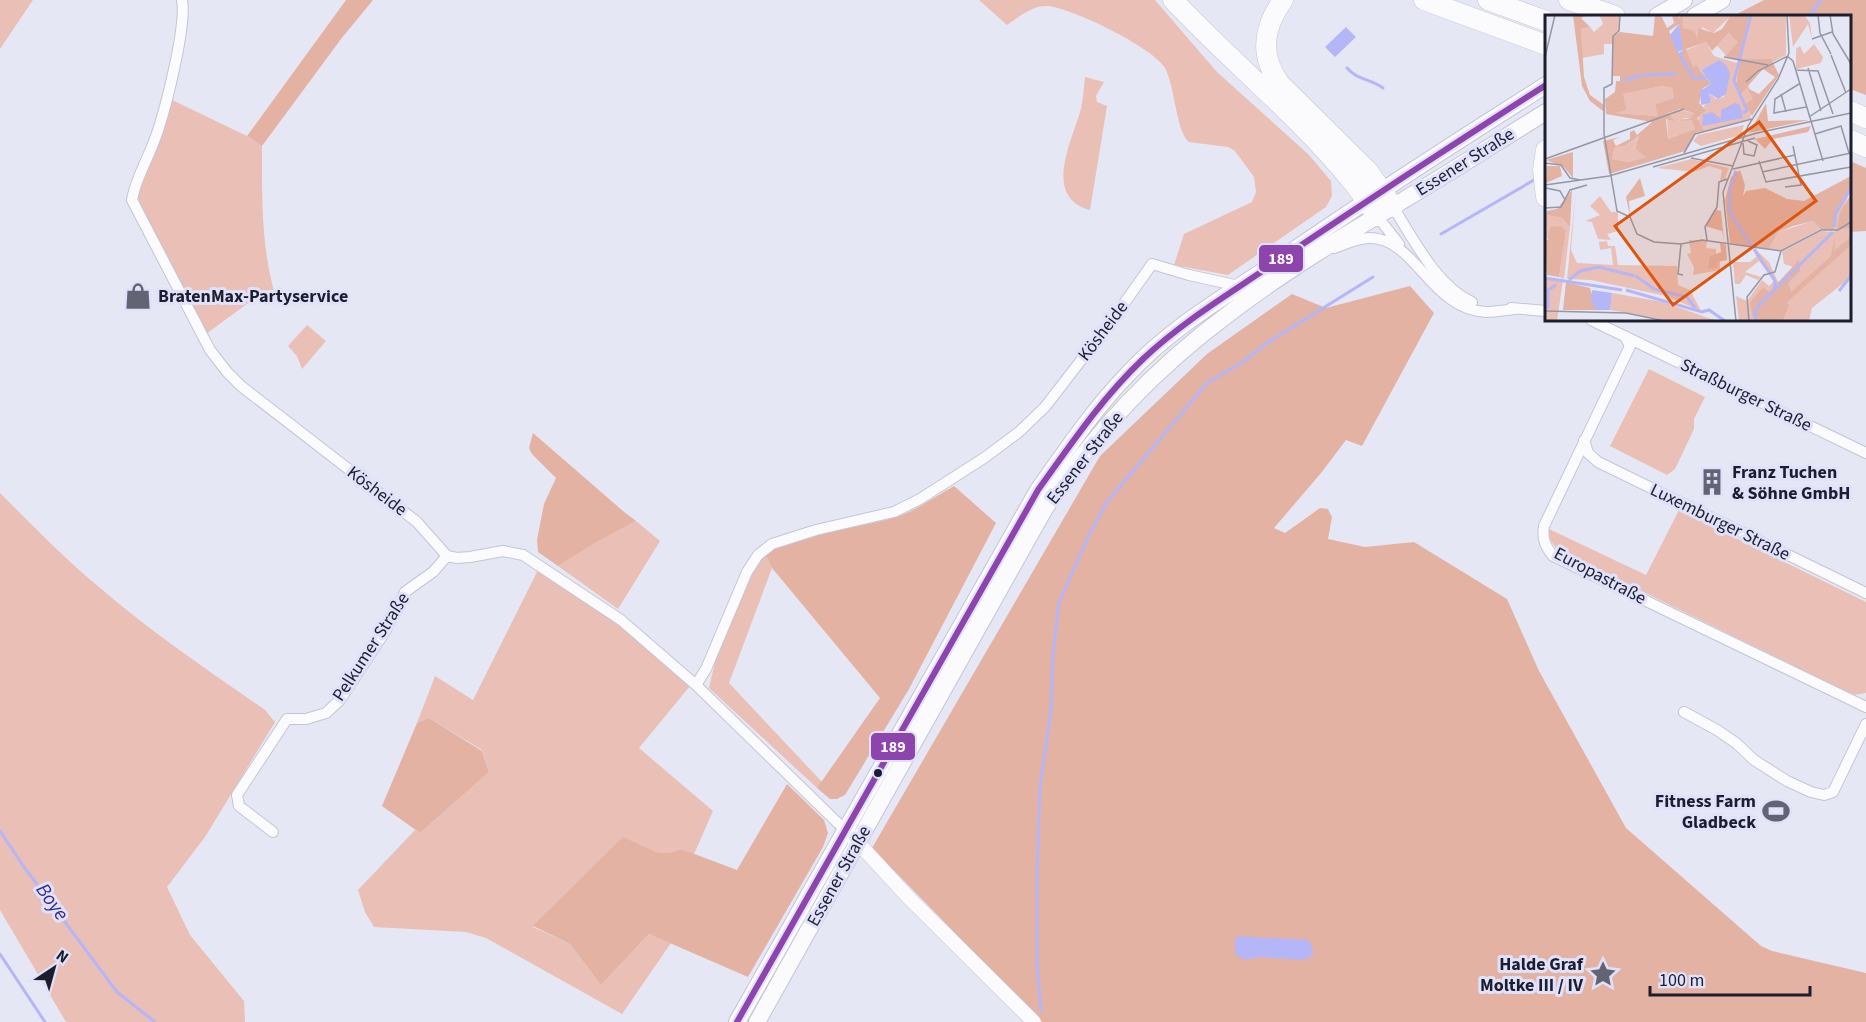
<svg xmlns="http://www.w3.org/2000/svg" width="1866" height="1022" viewBox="0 0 1866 1022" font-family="'Source Sans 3',sans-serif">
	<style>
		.green { fill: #eabfb5 }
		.forest { fill: #e3b2a3 }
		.water { fill: #b5b6f7 }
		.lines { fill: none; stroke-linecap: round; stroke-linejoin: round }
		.stream { stroke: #b5b6f7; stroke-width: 3 }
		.minor-casing { stroke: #c4c5d4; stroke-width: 12 }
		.tertiary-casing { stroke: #c4c5d4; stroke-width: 15 }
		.primary-casing { stroke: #c4c5d4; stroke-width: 18 }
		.motorway-casing { stroke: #c4c5d4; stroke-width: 21 }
		.minor { stroke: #fbfbfe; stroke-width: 10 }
		.tertiary { stroke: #fbfbfe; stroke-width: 14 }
		.primary { stroke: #fbfbfe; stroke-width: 16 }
		.motorway { stroke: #fbfbfe; stroke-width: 20 }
		.bus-1-casing { stroke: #e0e1fb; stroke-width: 10 }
		.bus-1 { stroke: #8e44ad; stroke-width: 6 }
		.bus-dot { fill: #1d1e2d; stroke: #e0e1fb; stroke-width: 2 }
		.labels { text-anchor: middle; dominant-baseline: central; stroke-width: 6; stroke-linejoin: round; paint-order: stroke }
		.street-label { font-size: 18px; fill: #1d1e2d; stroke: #e0e1fb }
		.poi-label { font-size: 18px; font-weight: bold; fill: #1d1e2d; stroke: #e0e1fb; text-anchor: start }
		.water-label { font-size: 20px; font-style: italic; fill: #362789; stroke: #e0e1fb }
		.inset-river { fill: none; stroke: #b5b6f7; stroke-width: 3 }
		.inset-road { fill: none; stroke: #9697a5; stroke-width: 1.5 }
		.view { fill: #de560e; fill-opacity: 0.15; stroke: #de560e; stroke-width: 3 }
		.inset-edge { fill: none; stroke: #1d1e2d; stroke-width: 3 }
		.line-badge { stroke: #e0e1fb; stroke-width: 2 }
		.badge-label { font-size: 16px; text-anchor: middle; font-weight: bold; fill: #fff }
	</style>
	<rect width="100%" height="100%" fill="#e6e7f5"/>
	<path class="green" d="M0 0H33L0 49Z
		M979 0H1155L1217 72 1309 155 1331 181 1332 196 1326 207 1228 275 1174 265 1184 234 1252 202 1256 192 1254 177 1235 151 1228 147 1189 142C1176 132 1175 86 1165 68 1154 48 1072 8 1048 6 1032 5 1019 17 1007 25Z
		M1085 77 1104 82 1096 96 1097 102 1107 106 1090 210C1042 197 1072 141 1081 109 1083 99 1084 87 1085 77Z
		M170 99 247 136 262 146C262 198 261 249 276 298L266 290 206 334 138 199 140 186 165 127Z
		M307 325 326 341 302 369 297 356 288 346Z
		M1649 369 1705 397 1694 419V429L1675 469 1667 475 1610 446Z
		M0 493C32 525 64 558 99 587 151 632 209 671 265 710L275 722 205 837 167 887 190 935 244 1001 245 1022H66L0 910Z
		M1679 510 1866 602V693L1853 695 1560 551C1552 545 1549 539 1549 529L1646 575Z
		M636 521 660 541 618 609 558 566 597 542Z
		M765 554 772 568 729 683 822 782 817 788 709 688 716 658 753 570Z
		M538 570 614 621 690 686 639 748 713 811 694 854 681 849 670 853 656 852 623 838 533 927 570 944 601 985 649 934 671 943 622 1014 486 938 466 932 374 927 365 912 358 890 415 830 420 833 489 772 482 750 429 718 417 723 435 676 473 700Z"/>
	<path class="forest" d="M346 0H373L341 39 262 146 247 136Z
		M1764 0H1866V95L1850 89V16H1733Z
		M1850 161 1866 168V231L1850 232Z
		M1410 286 1434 313 1362 446 1346 440 1321 473 1274 528 1285 533 1320 508 1328 509 1332 517 1328 539 1365 547 1414 542 1507 599 1539 671 1626 828 1761 946 1772 951 1866 973V1022H1042L872 848 1100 456 1207 354 1292 294 1326 308Z
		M533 433 623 511 636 521 597 542 558 566 538 552 537 540 544 504 556 478 532 454 529 448Z
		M954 486 996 523 909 689 845 795 837 799H830L817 788 880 698 772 568 765 554C803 532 850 530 893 518 912 513 936 496 954 486Z
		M429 718 482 751 489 772 420 833 382 806 417 723Z
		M787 784 824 820 828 833 823 847 748 977 649 934 601 985 570 944 533 926 623 837 656 852 670 853 681 849 737 870Z"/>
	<path class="water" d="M1346 27 1356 37 1335 57 1325 47Z
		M1238 936 1309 940 1312 946 1313 953 1309 958 1301 960 1260 957 1246 960 1237 956C1234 948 1233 943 1238 936Z"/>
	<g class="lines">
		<path class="stream" d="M1809 16 1821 0
			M1347 68C1357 80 1371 79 1383 88
			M1441 234 1534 180
			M0 831 24 867 117 992 155 1022
			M0 954 45 1022
			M1041 1011 1037 963V871L1040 787 1051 710 1053 654 1059 602 1090 533 1107 502 1207 383 1244 361 1267 343 1373 277"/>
		<defs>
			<path id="minor" d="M182 0C187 26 164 117 153 144 146 162 135 181 132 200L210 350 227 372 241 386 417 522 447 556 457 558 470 557 503 551 523 555 621 620 696 685 845 830
				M1393 207C1413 238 1437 287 1472 302
				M1377 216 1399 244
				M1334 248C1345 244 1358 238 1369 238 1416 237 1430 310 1487 312 1496 312 1506 310 1515 309
				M1511 308 1546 311
				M1591 320 1866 453
				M1625 336 1630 346 1544 526C1542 539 1545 546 1553 556L1866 707
				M1584 440 1588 453 1598 462 1866 593
				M696 685 706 669 747 572 758 555 772 544 816 530 894 512 920 499 984 458 1019 432 1045 407 1116 315 1152 264 1189 275 1239 286
				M1684 712 1717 730 1736 743 1754 760 1787 781 1811 792 1824 795 1833 792 1866 724
				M273 832 239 806 237 795 287 719H306L326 713 340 700 386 630 405 592 433 572 447 556"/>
			<path id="tertiary" d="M851 835 908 897 1034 1022"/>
			<path id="primary" d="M1657 16 1684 0
				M1695 16 1722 0
				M737 1022 1038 490C1066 451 1093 410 1127 375 1168 330 1222 298 1272 265 1362 203 1454 143 1546 85
				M757 1022 1044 510C1093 433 1158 366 1231 312 1286 270 1347 234 1407 198 1454 170 1500 140 1546 112"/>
			<path id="motorway" d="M1173 0C1230 61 1297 114 1350 179 1360 190 1368 204 1377 216
				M1283 0C1263 28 1259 55 1280 84L1368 171 1393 207
				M1424 0 1546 45
				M1488 0 1546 21
				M1569 0 1615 16
				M1850 111 1866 118
				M1850 140 1866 147
				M1546 150 1543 170 1546 197"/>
		</defs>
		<use href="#minor" class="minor-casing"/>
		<use href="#tertiary" class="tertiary-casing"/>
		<use href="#primary" class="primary-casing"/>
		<use href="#motorway" class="motorway-casing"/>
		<use href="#minor" class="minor"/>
		<use href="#tertiary" class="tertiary"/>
		<use href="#primary" class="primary"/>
		<use href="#motorway" class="motorway"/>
		<defs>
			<path id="bus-1" d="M737 1022 1038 490C1071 444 1102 398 1143 359 1183 321 1231 293 1276 262 1365 202 1455 143 1546 85"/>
		</defs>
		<use href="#bus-1" class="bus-1-casing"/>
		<use href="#bus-1" class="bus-1"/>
	</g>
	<defs>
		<symbol id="shop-bare" viewBox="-9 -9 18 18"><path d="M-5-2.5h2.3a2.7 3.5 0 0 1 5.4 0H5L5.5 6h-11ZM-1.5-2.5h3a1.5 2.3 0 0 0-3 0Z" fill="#636473" stroke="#e0e1fb" stroke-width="2.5" paint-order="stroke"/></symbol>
		<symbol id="building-bare" viewBox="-9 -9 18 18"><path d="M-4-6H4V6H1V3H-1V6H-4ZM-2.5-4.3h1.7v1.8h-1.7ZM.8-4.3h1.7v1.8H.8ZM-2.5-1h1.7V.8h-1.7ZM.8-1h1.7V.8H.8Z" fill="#636473" stroke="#e0e1fb" stroke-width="2.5" paint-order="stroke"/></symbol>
		<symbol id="stadium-bare" viewBox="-9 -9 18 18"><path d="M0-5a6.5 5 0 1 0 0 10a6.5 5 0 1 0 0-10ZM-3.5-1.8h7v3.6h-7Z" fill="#636473" stroke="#e0e1fb" stroke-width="2.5" paint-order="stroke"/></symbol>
		<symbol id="sight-bare" viewBox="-9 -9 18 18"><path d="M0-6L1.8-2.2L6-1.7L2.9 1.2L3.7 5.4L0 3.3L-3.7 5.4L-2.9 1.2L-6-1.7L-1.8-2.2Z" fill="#636473" stroke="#e0e1fb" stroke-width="2.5" paint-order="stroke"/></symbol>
	</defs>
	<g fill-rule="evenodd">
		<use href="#shop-bare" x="119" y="277" width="38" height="38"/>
		<use href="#building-bare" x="1693" y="463" width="38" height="38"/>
		<use href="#stadium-bare" x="1757" y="792" width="38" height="38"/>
		<use href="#sight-bare" x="1584" y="955" width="38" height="38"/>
	</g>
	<circle class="bus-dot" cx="878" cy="773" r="5"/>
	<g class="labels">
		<g class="street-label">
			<text transform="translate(1465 162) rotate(-32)">Essener Straße</text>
			<text transform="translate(1103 331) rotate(-53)">Kösheide</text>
			<text transform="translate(1746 395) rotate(26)">Straßburger Straße</text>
			<text transform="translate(1085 458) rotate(-52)">Essener Straße</text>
			<text transform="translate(377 491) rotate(37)">Kösheide</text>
			<text transform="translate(1720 522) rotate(26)">Luxemburger Straße</text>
			<text transform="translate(1600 576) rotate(28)">Europastraße</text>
			<text transform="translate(371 647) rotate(-57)">Pelkumer Straße</text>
			<text transform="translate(839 876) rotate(-61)">Essener Straße</text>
		</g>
		<g class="poi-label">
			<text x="158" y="296">BratenMax-Partyservice</text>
			<text x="1732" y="472">Franz Tuchen<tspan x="1732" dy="21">&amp; Söhne GmbH</tspan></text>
			<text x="1756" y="801" text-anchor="end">Fitness Farm<tspan x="1756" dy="21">Gladbeck</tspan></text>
			<text x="1583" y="964" text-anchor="end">Halde Graf<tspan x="1583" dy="21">Moltke III / IV</tspan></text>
		</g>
		<g class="water-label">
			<text transform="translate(52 902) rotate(54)">Boye</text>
		</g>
	</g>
	<g transform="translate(1545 15)">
		<rect width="306" height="306" fill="#e6e7f5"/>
		<path d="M74 0V15L67 29H59V39L37 43 36 14 45 12 49 17 58 9 55 1ZM133 0H186V1L168 18 157 12 153 25 138 13ZM208 0H241V40L228 47 196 44ZM244 0H259L265 8 267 24 263 9 248 32ZM184 18 194 26 181 40 172 31ZM161 27 169 41 195 49 191 66 198 75 203 70 208 84 205 104 159 116 153 109 154 97 160 95 159 90 166 88 164 78 171 84 179 82 184 63 174 45 156 55 148 53 141 35ZM269 29 278 42 276 48 251 54V34L255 31 259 39ZM118 71 127 73 129 83 110 89 114 101 69 98 78 79ZM131 94 149 98 147 103H136L146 105 150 114 123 124 122 98ZM199 110 196 120 156 131 148 126 153 120ZM95 121 101 142 84 147 67 144 70 132 80 131ZM146 144 184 153 180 164 175 166 177 155 164 151 149 157 112 153ZM306 172 293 212 306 208V228L302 233 306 230V262L267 293 264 306H238L244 291 214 296 254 246 248 252 239 249 237 237 276 216 289 217 291 201ZM31 174 26 235 32 248 68 250 66 233 55 235 54 227 62 226 63 231H70L73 250 132 251 133 270 145 275 156 296 121 281 46 265 22 264ZM55 181 66 197H73V216L62 219 66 225 53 224 47 207 40 206 55 200 45 191ZM1 200 17 203 25 212 19 264 14 262 21 216 0 225ZM268 206 275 214 236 236 224 234 233 217ZM144 225 162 226 161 233 171 234V238L164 253 175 246V255L148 260 149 252 142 239 146 238ZM209 233 224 247 234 269 224 277H216L206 288 209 306H194L191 281 202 286 217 265 224 271 229 266 214 246 200 257 216 262 213 265 201 260 195 269H190L188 247H205L211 242ZM0 264 18 265 12 306H0ZM67 278 118 287 172 306H126L65 295Z" fill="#eabfb5"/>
		<path d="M28 0H42L36 3 45 12 36 14 39 62 45 80 59 90 58 96 45 86 37 71ZM110 0H116L122 13 129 8 127 0H133L134 4 137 0 138 13 149 16 153 24V13L169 18 177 14 186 0H208L196 44H226L234 60 207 101 200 89 208 84 202 73 214 79 230 62 218 54 195 80 191 69 195 46 180 41 193 27 184 18 167 36 161 27 141 34 148 52 152 51 166 69 158 73 154 88 161 95 152 103 159 116 152 117 140 136 64 159 58 126 75 122 68 125 71 131 85 124V117L89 115 92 120 107 107 61 99 60 84 70 77 71 66H75V61H68V22L75 17 108 21ZM134 9 137 37 134 38 124 16ZM118 71 127 73 129 83 110 89 113 101 70 98 81 95 78 79ZM134 94 149 98 146 103 134 106 146 105 150 114 123 124 121 104 130 106 122 98ZM94 121 91 134 101 142 84 147 67 144 70 132 80 131ZM221 88 223 106 264 105 204 118ZM266 111 263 117 228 124 220 134 210 124ZM28 137V163L19 152 1 145ZM2 151H15L17 161 1 168ZM195 155 200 170 198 181 201 176 220 173 242 184 259 186 306 161V172L291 201 289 215H276L268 206 248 211 233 217 224 234 185 228 180 185 186 162ZM95 163 100 181 84 186 85 201 81 182ZM27 175 25 212 17 203 1 200 2 196 12 194ZM306 179V213L292 214 295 198ZM171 195 176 196 179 226 177 216 160 211ZM16 211 21 216 14 262 2 260 0 225H3L5 212ZM290 222 289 236 306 222V230L242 287 244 291 238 306H209L205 288 218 272 224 277 254 245 255 256 243 268 246 277 286 241ZM175 228 181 230 182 245 173 247 172 253H163L165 241 176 237ZM21 267 45 273 51 295H18Z" fill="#e3b2a3" fill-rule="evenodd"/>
		<path d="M134 9 138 35 132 37 125 20ZM174 45 181 50 185 59 181 79 173 84 164 78 166 88 156 90 155 76 166 69 156 55ZM190 88 195 90 198 103 157 111 158 100 167 97 176 104V95ZM47 275 67 278 65 295H51L46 286Z" fill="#b5b6f7"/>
		<path class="inset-river" d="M137 37 135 41 149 63H161M99 60 132 59M78 66 97 60M198 98 202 95 189 66 206 0M191 156 185 173V198L207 231M289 212 291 198 306 173M209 234 230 266V274M91 261 109 274 142 282 150 293M0 263 77 275M24 265 35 256 54 252 90 261M81 275 157 297 164 295 180 306M294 276 306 261M3 294V275L11 270M211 306 209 299 214 290 288 217"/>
		<path class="inset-road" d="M75 0 74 16 68 21 67 69 59 73V119L72 196 85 202 92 219 109 227 136 229 157 225 236 236M273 0 275 18 286 39M285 0 288 19 306 49M267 24 287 17M286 40 301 78M242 41 248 46 278 146M0 42 10 0M179 42 223 50M263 53 276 96M250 55 273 56 288 99M201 67 213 56 243 41M254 69 230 84 229 98 261 92M236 79 241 97M264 102 306 74M270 119 296 111 304 138M198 128 199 139 209 141 212 130 203 126M139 138 150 119 207 104M146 143 188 151M0 144 139 94M214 146 221 167 306 152M0 148 16 150 25 163 35 165M108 152 210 123M188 154 250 140M217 157 306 138M0 170 64 161 212 118 306 98M240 172 256 170 248 131M1 173 15 176 20 185M0 193 16 192 25 175 42 170M162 225 160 212 172 192 174 167 182 164M136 229 133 259 138 260M0 296 81 298 120 306M191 306 178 177 203 111 233 64 244 38 242 0M204 306 202 282 219 260 230 257 236 236 276 215H293L306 207"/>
		<path class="view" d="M214 107 271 186 128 290 70 211Z"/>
		<rect width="306" height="306" class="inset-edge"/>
	</g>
	<g class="line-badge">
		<rect x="1258" y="244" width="46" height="29" rx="6" fill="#8e44ad"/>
		<rect x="870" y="732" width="46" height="29" rx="6" fill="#8e44ad"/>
	</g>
	<g class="badge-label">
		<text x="1281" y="264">189</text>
		<text x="893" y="752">189</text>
	</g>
	<g transform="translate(54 968) rotate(36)" stroke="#e0e1fb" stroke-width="4.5" paint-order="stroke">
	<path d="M0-4.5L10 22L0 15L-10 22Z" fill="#1d1e2d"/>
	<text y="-9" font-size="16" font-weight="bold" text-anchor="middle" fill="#1d1e2d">N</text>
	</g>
	<path d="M1650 986v9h160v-9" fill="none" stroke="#1d1e2d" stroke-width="3"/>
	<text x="1659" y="986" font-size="18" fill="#1d1e2d" stroke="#e0e1fb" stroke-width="4.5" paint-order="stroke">100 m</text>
</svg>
